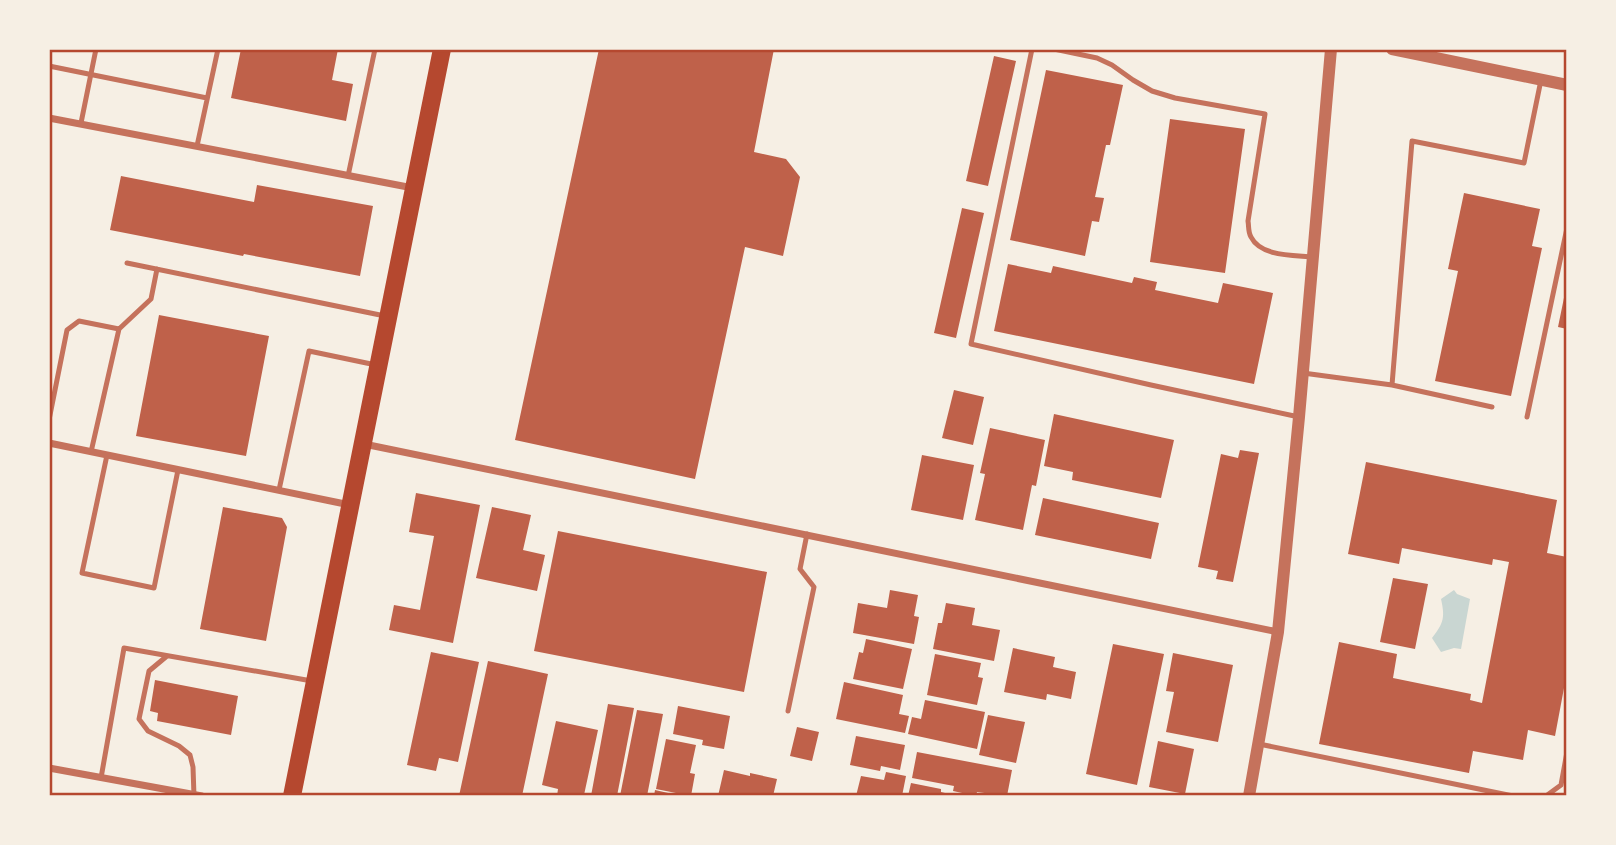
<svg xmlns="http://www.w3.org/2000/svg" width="1616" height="845" viewBox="0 0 1616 845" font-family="'Fira Sans',sans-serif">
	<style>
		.water { fill: #c9d6d2 }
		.building { fill: #bf614a }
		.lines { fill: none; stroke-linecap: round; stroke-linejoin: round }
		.service { stroke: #c5725c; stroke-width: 5 }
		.minor { stroke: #c5725c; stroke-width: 7 }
		.tertiary { stroke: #c5725c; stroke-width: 12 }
		.primary { stroke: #b5482f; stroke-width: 18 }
		.neatline { fill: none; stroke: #b5482f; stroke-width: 2.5 }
	</style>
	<rect width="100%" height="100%" fill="#f6efe4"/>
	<path class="water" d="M1454 590 1457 594 1470 599 1461 649 1454 648 1441 652 1432 638C1444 623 1445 617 1441 599Z"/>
	<path class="building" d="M241 49H338L332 80 353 84 346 121 231 98Z
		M599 49H774L754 152 786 159 800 177 783 256 745 247 695 479 515 440Z
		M994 56 1016 61 988 186 966 181Z
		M1046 70 1123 85 1110 145H1106L1095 197 1104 198 1099 222 1092 221 1085 256 1010 240Z
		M1170 119 1245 129 1225 273 1150 262Z
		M121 176 254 202 257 185 373 206 360 276 244 254 243 256 110 230Z
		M1464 193 1540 209 1532 246 1542 248 1511 396 1435 381 1458 271 1448 269Z
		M962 208 984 213 956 338 934 333Z
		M1008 264 1051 273 1053 266 1132 283 1134 277 1157 282 1155 290 1218 303 1223 283 1273 293 1254 384 994 331Z
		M1566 288H1567V329L1558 327Z
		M159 315 269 336 246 456 136 436Z
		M954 390 984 397 973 445 942 438Z
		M1054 414 1174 440 1161 498 1072 480 1073 472 1044 466Z
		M990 428 1045 440 1036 486 1032 485 1023 530 975 520 985 474 980 473Z
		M1240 450 1259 453 1233 582 1216 579 1218 571 1198 567 1221 454 1238 458Z
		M922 455 974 465 963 520 911 510Z
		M1366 462 1557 500 1547 553 1567 557V672L1555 736 1528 730 1523 760 1473 751 1469 773 1319 744 1339 642 1397 654 1393 678 1471 694 1470 700 1482 703 1509 562 1493 559 1492 565 1402 548 1399 564 1348 554Z
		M416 493 480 505 453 643 389 630 394 605 420 610 434 536 409 532Z
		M1043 498 1159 523 1151 559 1035 535Z
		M223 507 282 518 287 527 266 641 200 629Z
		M492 507 531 515 523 550 545 555 537 591 476 578Z
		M558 531 767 572 744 692 534 651Z
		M1393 578 1428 584 1415 649 1380 642Z
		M890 590 918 595 914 616 919 617 914 644 853 633 858 603 887 608Z
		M946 603 975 608 972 625 1000 630 994 661 933 649 938 623H942Z
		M866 639 912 649 903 689 853 679 859 652 863 653Z
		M1113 644 1164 654 1137 785 1086 774Z
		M1013 648 1055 657 1053 667 1076 672 1071 699 1047 694 1046 700 1004 692Z
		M431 652 479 662 458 762 439 758 436 771 407 765Z
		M1173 653 1233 665 1218 742 1166 732 1174 692 1166 691Z
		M935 654 981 663 978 677 983 678 977 705 927 695Z
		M488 661 548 674 522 796H459Z
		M155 680 238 696 231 735 157 721 158 713 150 711Z
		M844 682 903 695 899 714 909 716 905 733 836 719Z
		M925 700 985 712 977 749 908 734 912 717 921 719Z
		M608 704 634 708 617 796H591Z
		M678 706 730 716 724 749 702 745 703 740 673 734Z
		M637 710 663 714 647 796H620Z
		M988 715 1025 722 1016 763 979 755Z
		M556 721 598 730 584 795 573 793 572 796H557L558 789 542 785Z
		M797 727 819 732 812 761 790 756Z
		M856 736 905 745 900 770 881 766 880 771 850 765Z
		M666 739 696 745 690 773 695 774 691 796 656 789Z
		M1158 741 1194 749 1185 794 1149 787Z
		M917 752 1012 770 1007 796 977 792 976 796 953 791 954 786 912 778Z
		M724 770 750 776V773L777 779 773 796H718Z
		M886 772 906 776 902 796H856L861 776 884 780Z
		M911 783 941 789V792L945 793 944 796H908Z
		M655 790 677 795 676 796H654Z"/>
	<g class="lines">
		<path class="service" d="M1032 49 971 344 1151 385 1299 417
			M1054 49 1097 58 1112 65 1133 80 1152 91 1175 98 1265 114 1248 221C1249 227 1248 232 1251 237 1261 257 1294 255 1313 257
			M49 66 207 98
			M81 123 96 49
			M197 146 218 49
			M348 176 375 49
			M127 263 385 316
			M119 329 151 299 157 269
			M1303 373 1392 385 1492 407
			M1392 385 1412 141 1524 163 1541 80
			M1527 417 1567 228
			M49 420 67 330 79 321 119 329 91 452
			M107 455 82 573 154 588 178 470
			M279 490 309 351 376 365
			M167 656 149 671 139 719 148 731 179 746 190 755 193 767 194 796
			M788 711 814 587 800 569 807 534
			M1259 744 1513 796
			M101 778 124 648 312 681
			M1546 796 1561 785 1567 752"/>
		<path class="minor" d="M49 118 413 188
			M49 443 350 505
			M364 444 1278 632
			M49 768 202 796"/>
		<path class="tertiary" d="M1392 49 1567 85
			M1249 796 1278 632 1299 417 1331 49"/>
		<path class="primary" d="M292 796 442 49"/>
	</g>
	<rect width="1616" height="845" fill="none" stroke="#f6efe4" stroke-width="102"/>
	<rect x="51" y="51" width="1514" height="743" class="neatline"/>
</svg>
